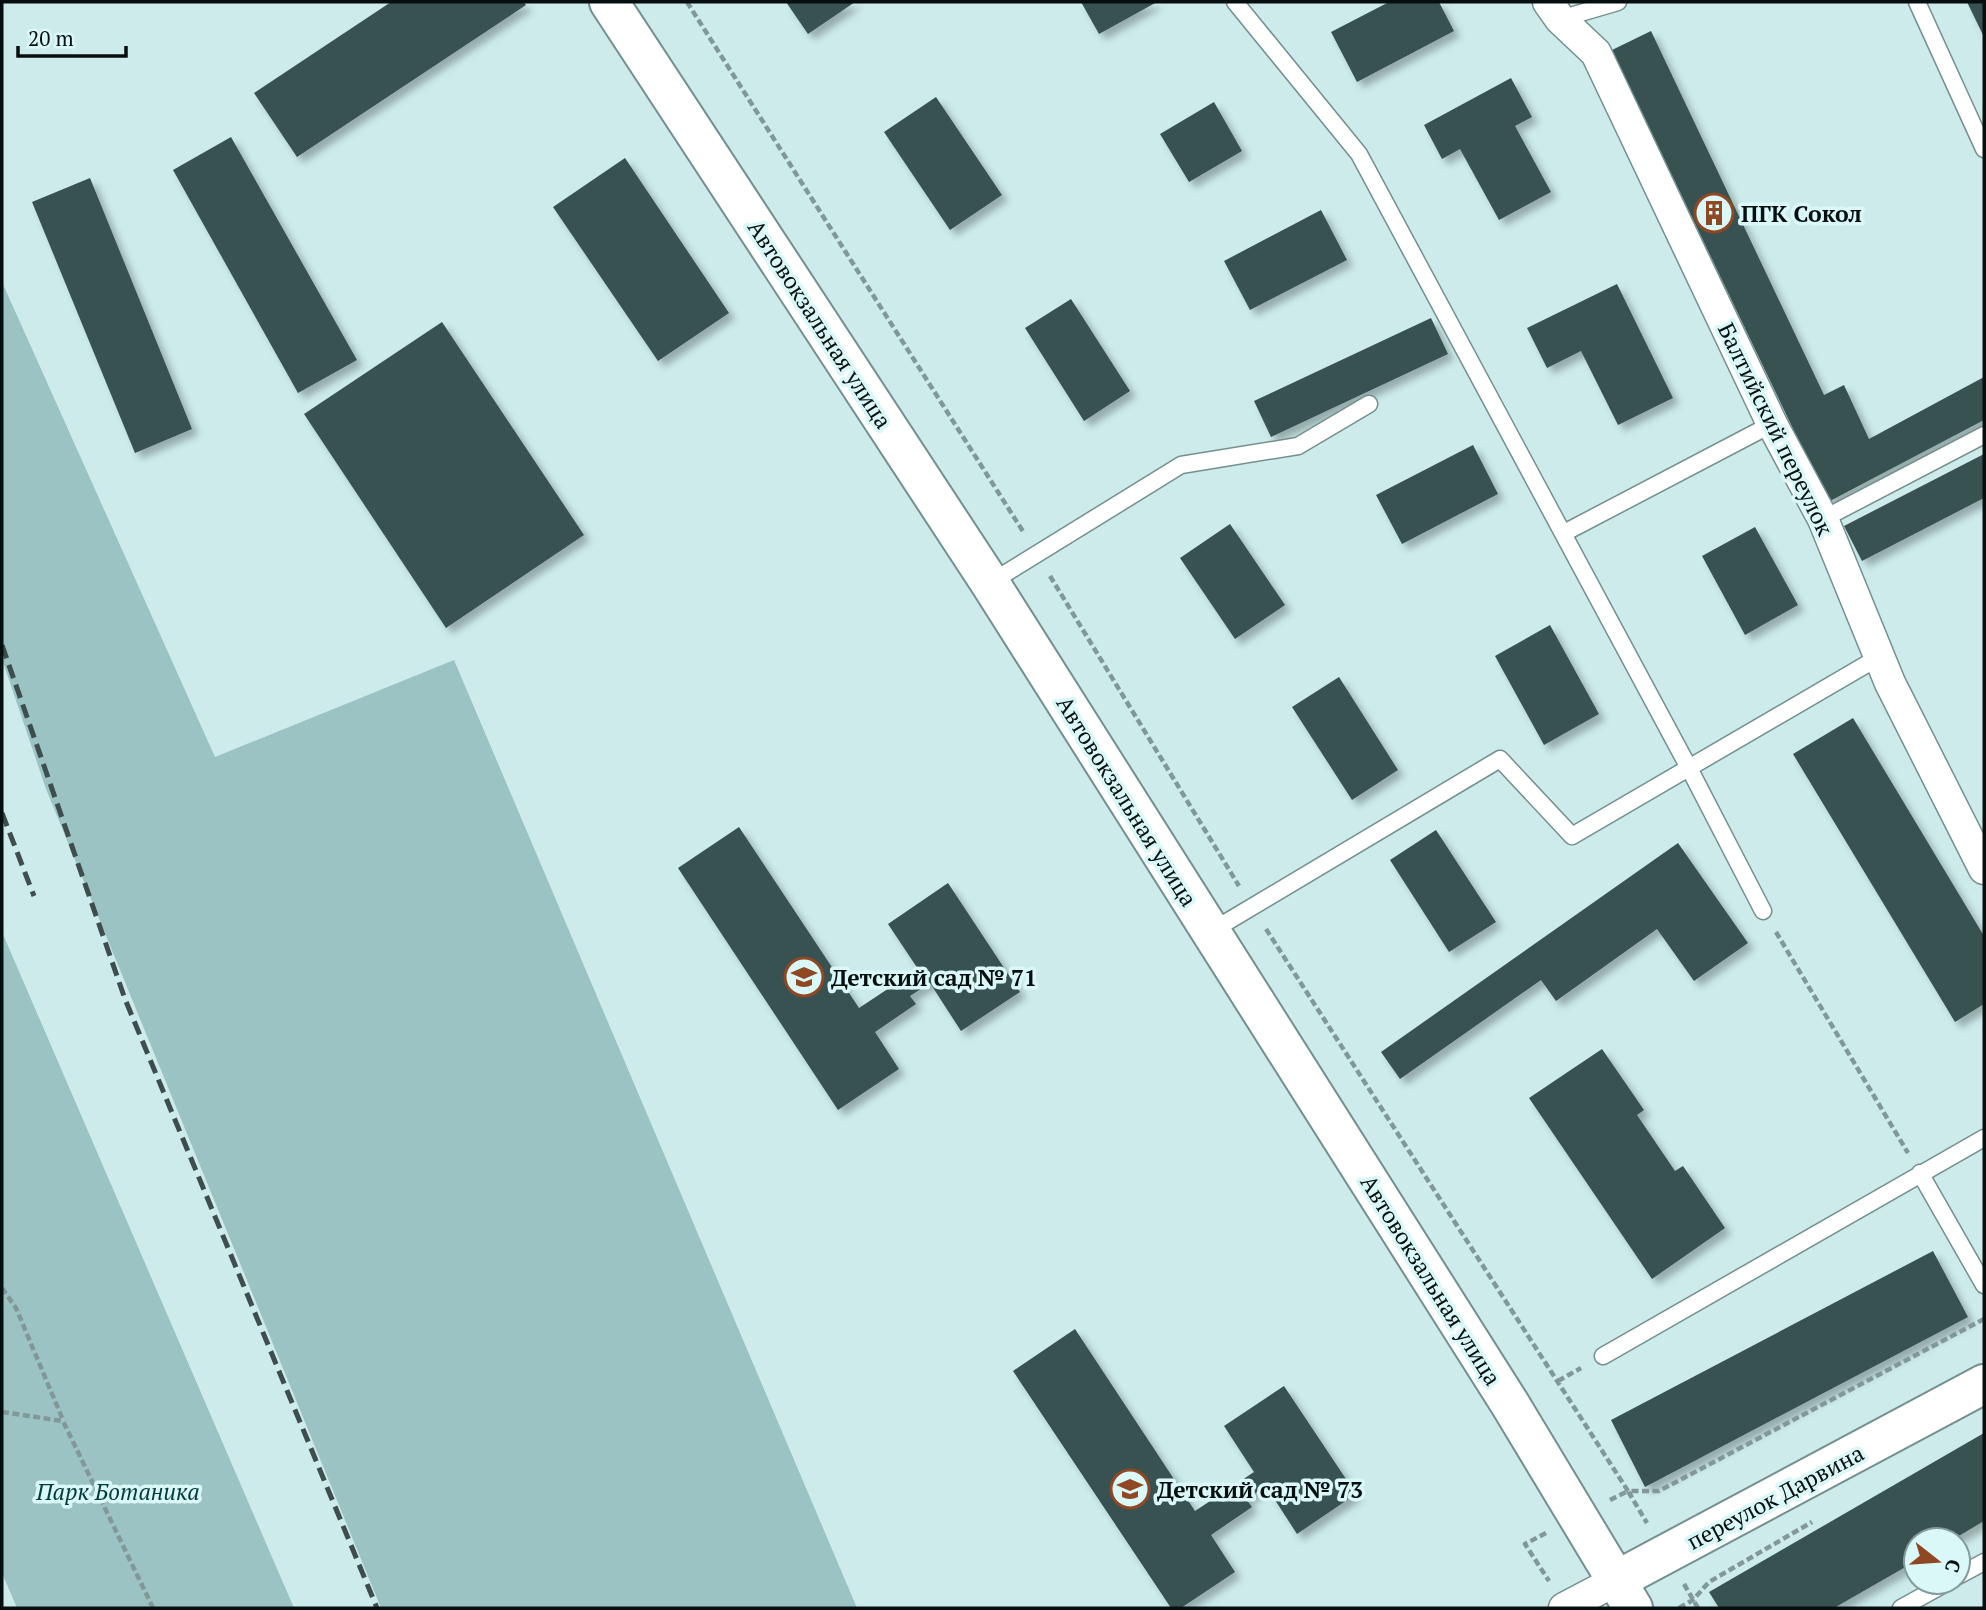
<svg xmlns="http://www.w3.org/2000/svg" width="1986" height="1610" viewBox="0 0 1986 1610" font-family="'PT Serif',serif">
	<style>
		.green { fill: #9cc3c3 }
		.building { fill: #385151; filter: url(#shadow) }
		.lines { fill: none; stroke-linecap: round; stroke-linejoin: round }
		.lane-casing { stroke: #748f8f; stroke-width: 19 }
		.street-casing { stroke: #748f8f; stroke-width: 33 }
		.secondary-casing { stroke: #748f8f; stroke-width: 42 }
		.path { stroke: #829898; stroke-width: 4.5; stroke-dasharray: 7 3.5; stroke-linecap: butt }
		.lane { stroke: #fff; stroke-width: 16 }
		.street { stroke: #fff; stroke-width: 30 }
		.secondary { stroke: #fff; stroke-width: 38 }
		.rail { stroke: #3e4d4d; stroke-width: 5; stroke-dasharray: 14 7; stroke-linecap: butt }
		.labels { text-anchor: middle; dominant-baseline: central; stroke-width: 7; stroke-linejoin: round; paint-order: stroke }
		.poi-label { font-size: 23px; font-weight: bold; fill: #060f0f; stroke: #daf8f8; text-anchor: start }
		.street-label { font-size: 23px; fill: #060f0f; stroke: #daf8f8 }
		.park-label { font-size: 23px; font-style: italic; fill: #043b3b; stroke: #daf8f8 }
	</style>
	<defs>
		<filter id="shadow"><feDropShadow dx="6" dy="6" stdDeviation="3.5" flood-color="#0004"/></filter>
	</defs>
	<rect width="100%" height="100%" fill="#cdebeb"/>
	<path class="green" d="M2 282 215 757 454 660 857 1608H381L46 789 2 659Z
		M2 932 294 1608H17L2 1573Z"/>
	<path class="building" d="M391 2H524L526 5 297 157 254 93Z
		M786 2H855L808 34Z
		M1081 2H1157L1099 34Z
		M1389 2H1439L1454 31 1357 82 1331 32Z
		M1967 2H1984V37Z
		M1651 31 1824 395 1844 385 1869 439 1984 377V420L1828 502 1612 50Z
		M1511 78 1532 117 1515 126 1551 192 1499 220 1460 149 1442 159 1424 125Z
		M936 97 1002 195 950 230 884 132Z
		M1214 102 1242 151 1189 182 1160 134Z
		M231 137 357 360 298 393 173 170Z
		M625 158 729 313 658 361 553 207Z
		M90 178 192 429 135 453 32 202Z
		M1321 210 1347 260 1250 310 1224 261Z
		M1617 284 1673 398 1618 425 1581 351 1547 368 1527 328Z
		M1071 299 1130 391 1084 421 1025 328Z
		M1431 318 1448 354 1271 437 1254 401Z
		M442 322 584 535 446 628 304 414Z
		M1473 445 1498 494 1402 544 1376 495Z
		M1984 454V498L1862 561 1844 526Z
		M1230 524 1285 605 1235 639 1180 558Z
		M1755 527 1798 605 1745 635 1702 556Z
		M1550 625 1599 714 1544 745 1495 656Z
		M1339 677 1398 770 1352 800 1292 707Z
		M1853 718 1984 936V1004L1955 1022 1793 754Z
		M739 827 859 1008 918 969 888 924 948 883 1020 992 961 1031 930 983 910 996 916 1004 875 1032 899 1069 838 1110 678 868Z
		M1436 830 1496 922 1449 952 1390 860Z
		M1678 843 1748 943 1694 981 1657 929 1556 1001 1541 980 1400 1079 1381 1052Z
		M1602 1049 1644 1110 1637 1115 1675 1171 1683 1166 1725 1228 1652 1279 1529 1098Z
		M1933 1251 1968 1317 1645 1487 1611 1420Z
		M1075 1329 1195 1511 1254 1472 1224 1426 1284 1386 1356 1494 1297 1534 1266 1486 1246 1499 1252 1507 1211 1535 1235 1572 1181 1608H1171L1013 1371Z
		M1984 1433V1521L1952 1540H1916V1561L1834 1608H1719L1709 1592Z"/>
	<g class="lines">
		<defs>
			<path id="lane" d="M1235 2 1359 154 1689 768 1763 911
				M1917 2 1984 149
				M1560 19 1618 2
				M1823 519 1984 435
				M1564 533 1772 424
				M990 583 1181 465 1298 446 1369 404
				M1210 932 1500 759 1572 836 1879 657
				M1920 1173 1984 1285
				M1603 1356 1984 1138
				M1958 1576 1984 1562
				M1901 1608 1948 1582"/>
			<path id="street" d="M1548 2 1560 19 1596 53 1772 424 1823 519 1890 683 1984 869
				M1564 1608 1617 1580"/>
			<path id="secondary" d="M609 2 990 583 1510 1404 1633 1608
				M1617 1580 1984 1384"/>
		</defs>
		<use href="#lane" class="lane-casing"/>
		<use href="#street" class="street-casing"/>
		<use href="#secondary" class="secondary-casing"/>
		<path class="path" d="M687 2 1024 533
			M1050 576 1239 886
			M1266 929 1628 1491H1659L1984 1319
			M1776 932 1908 1153
			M2 1288 16 1308 63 1420
			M1558 1381 1581 1368
			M2 1412 63 1421 153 1608
			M1610 1500 1628 1491 1647 1523
			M1546 1533 1525 1544 1549 1581
			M1684 1584 1698 1608
			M1679 1608 1693 1600 1709 1582 1812 1522"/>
		<use href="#lane" class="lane"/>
		<use href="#street" class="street"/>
		<use href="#secondary" class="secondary"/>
		<path class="rail" d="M2 645 125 999 377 1608
			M2 813 34 896"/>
	</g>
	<defs>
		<symbol id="building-ring" viewBox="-11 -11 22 22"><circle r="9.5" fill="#daf8f8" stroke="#8f4823" stroke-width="1.5"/><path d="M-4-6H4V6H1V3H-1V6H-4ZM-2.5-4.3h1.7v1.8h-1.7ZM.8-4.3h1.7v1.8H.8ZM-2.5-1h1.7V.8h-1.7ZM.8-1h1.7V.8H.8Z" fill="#8f4823"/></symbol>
		<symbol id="school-ring" viewBox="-11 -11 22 22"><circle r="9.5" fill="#daf8f8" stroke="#8f4823" stroke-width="1.5"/><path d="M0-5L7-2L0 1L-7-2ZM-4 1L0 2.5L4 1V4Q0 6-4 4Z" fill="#8f4823"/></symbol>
	</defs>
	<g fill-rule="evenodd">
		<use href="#building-ring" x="1692" y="191" width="44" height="44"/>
		<use href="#school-ring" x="782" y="955" width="44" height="44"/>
		<use href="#school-ring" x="1108" y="1467" width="44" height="44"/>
	</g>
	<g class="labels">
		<g class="poi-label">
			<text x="1741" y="213">ПГК Сокол</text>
			<text x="831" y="977">Детский сад № 71</text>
			<text x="1157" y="1489">Детский сад № 73</text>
		</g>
		<g class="street-label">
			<text transform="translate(820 324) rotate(57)">Автовокзальная улица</text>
			<text transform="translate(1776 429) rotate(64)">Балтийский переулок</text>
			<text transform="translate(1127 801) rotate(58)">Автовокзальная улица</text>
			<text transform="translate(1431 1280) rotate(58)">Автовокзальная улица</text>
			<text transform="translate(1775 1497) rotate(-28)">переулок Дарвина</text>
		</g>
		<g class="park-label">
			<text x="118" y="1491">Парк Ботаника</text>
		</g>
	</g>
	<rect width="1986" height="1610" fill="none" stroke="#060f0f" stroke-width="7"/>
	<g transform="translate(1937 1561) rotate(107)"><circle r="33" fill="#daf8f8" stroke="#859b9b" stroke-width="2"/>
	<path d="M0-5L12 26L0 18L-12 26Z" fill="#8f4823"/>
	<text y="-10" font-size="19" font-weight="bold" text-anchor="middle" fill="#060f0f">С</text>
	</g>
	<path d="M18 46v10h108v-10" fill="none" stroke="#060f0f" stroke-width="3.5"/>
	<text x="28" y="46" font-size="21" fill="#060f0f" stroke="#daf8f8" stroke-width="5" paint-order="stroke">20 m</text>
</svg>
